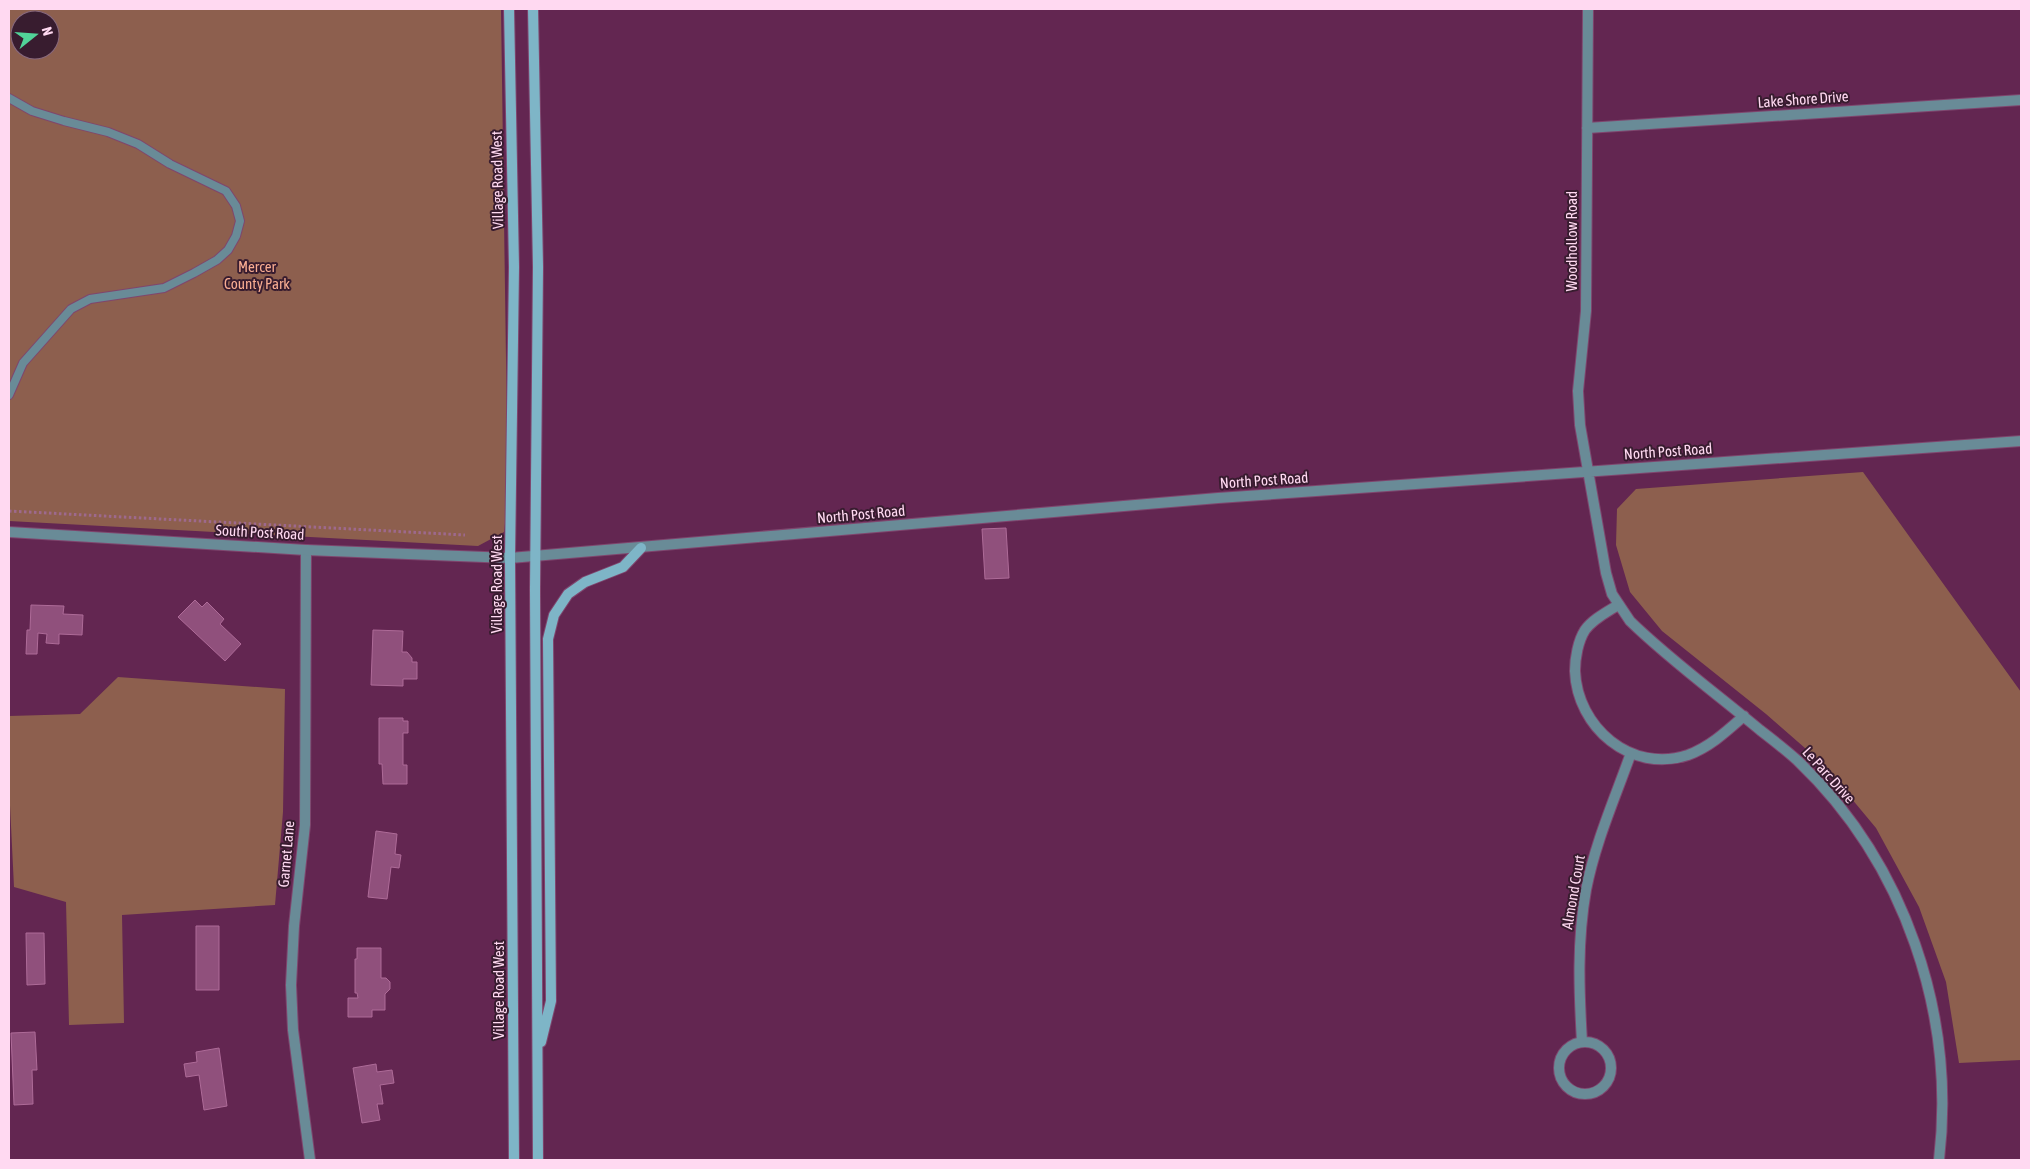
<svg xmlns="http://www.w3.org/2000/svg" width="2030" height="1169" viewBox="0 0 2030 1169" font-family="'Asap Condensed',sans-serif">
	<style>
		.green { fill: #8d5f4e; fill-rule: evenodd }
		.building { fill: #90507c; stroke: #ae6b98 }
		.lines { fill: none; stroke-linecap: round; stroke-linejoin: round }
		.service-casing { stroke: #7f466e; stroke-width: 10 }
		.minor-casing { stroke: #7f466e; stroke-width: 12 }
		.tertiary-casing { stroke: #7f466e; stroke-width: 12 }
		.secondary-casing { stroke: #7f466e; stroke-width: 12 }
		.path { stroke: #9e698d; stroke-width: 3; stroke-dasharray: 2.5 2.5; stroke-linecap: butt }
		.service { stroke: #698b97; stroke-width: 8 }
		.minor { stroke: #698b97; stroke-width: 10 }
		.tertiary { stroke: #698b97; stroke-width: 10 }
		.secondary { stroke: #7eb5c7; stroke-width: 10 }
		.labels { text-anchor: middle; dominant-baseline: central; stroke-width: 4; stroke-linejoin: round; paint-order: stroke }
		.street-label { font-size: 15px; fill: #ffd9f1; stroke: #381c2f }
		.park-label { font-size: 15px; fill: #f9ad92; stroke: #381c2f }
	</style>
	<rect width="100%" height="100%" fill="#632651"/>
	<path class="green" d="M9 9H501L508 499 504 532 478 546 9 521ZM20 20H50V50H20Z
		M1863 472 2021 692V1060L1959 1063 1946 982 1919 907 1876 828 1821 762 1766 714 1662 631 1630 592 1616 545 1617 509 1636 489Z
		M118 677 285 689 283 812 275 905 122 915 124 1023 69 1025 66 902 14 887 9 785V716L80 714Z"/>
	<path class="building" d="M1006 528 1009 578 985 579 982 529Z
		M195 600 202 607 207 602 224 619 220 624 241 644 225 661 178 617Z
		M31 605 64 606 63 614 83 615 82 635 59 634V644L46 643 47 634 38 633 37 654H26L27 630H30Z
		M373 630 403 631 402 652H407L412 658V662H417V679H403V686L371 685Z
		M379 718H403V721H408V733H403V765H407V784H383L382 764H379Z
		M376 831 397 834 395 854 401 855 399 868 391 867 387 899 368 897Z
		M196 926H219V990H196Z
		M26 933H44L45 984 27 985Z
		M357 948H381V978H386L390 982V989L385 994V1010H372V1017H348V998H358L357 993H355V959H357Z
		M35 1032 37 1070H32L33 1104 14 1105 11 1033Z
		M219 1048 227 1106 204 1110 199 1075 186 1077 184 1064 197 1062 196 1052Z
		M376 1064 377 1072 392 1070 394 1083 380 1085 383 1104H377L380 1120 362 1123 353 1068Z"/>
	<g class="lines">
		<defs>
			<path id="service" d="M9 98 32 111 64 121 108 132 138 144 170 164 226 191 236 206 240 221 236 236 228 250 217 260 194 273 164 288 90 299 71 309 23 363 9 395"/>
			<path id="minor" d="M1588 9 1586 311 1578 391 1580 425 1606 573 1612 594 1630 621C1670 660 1717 694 1760 730 1773 740 1786 750 1798 761 1905 863 1956 1014 1939 1160
				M1587 128 2021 100
				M306 550 305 825 294 926 291 985 293 1030 310 1160
				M510 558 1218 498 2021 441
				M1618 605C1607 612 1593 619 1585 630 1578 641 1575 658 1575 671 1577 727 1631 774 1688 755 1710 747 1727 731 1744 716
				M1582 1042C1579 991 1577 941 1586 890 1595 843 1615 798 1631 753
				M1559 1068a26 26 0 1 1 52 0a26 26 0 1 1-52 0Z"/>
			<path id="tertiary" d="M9 532 306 550 510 558"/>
			<path id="secondary" d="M509 9 514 267 510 558 514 1160
				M533 9 538 267 535 590 538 1160
				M541 1042 551 1001 548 639 554 615 568 594 585 582 623 567 641 548"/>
		</defs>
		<use href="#service" class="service-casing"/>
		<use href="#minor" class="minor-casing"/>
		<use href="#tertiary" class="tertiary-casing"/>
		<use href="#secondary" class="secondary-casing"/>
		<path class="path" d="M9 511 465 535"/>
		<use href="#service" class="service"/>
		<use href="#minor" class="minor"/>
		<use href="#tertiary" class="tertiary"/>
		<use href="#secondary" class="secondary"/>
	</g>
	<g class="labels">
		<g class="street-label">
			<text transform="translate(1803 99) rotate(-4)">Lake Shore Drive</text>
			<text transform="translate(497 180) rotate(-91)">Village Road West</text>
			<text transform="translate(1571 241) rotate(-90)">Woodhollow Road</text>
			<text transform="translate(1668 451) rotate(-4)">North Post Road</text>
			<text transform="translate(1264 480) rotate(-4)">North Post Road</text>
			<text transform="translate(861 514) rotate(-5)">North Post Road</text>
			<text transform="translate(260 532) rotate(3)">South Post Road</text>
			<text transform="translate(496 584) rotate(-90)">Village Road West</text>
			<text transform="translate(1829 775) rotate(48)">Le Parc Drive</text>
			<text transform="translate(286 854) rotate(-85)">Garnet Lane</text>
			<text transform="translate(1573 892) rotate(-80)">Almond Court</text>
			<text transform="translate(498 990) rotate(-90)">Village Road West</text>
		</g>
		<g class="park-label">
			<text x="257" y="266">Mercer<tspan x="257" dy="17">County Park</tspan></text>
		</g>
	</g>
	<rect width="2030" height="1169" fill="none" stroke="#ffd9f1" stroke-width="20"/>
	<g transform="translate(35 35) rotate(73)"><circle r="24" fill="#381c2f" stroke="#88687d"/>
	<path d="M0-4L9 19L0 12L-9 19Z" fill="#51d398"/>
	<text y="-8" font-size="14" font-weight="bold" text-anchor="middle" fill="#ffd9f1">N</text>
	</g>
</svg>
